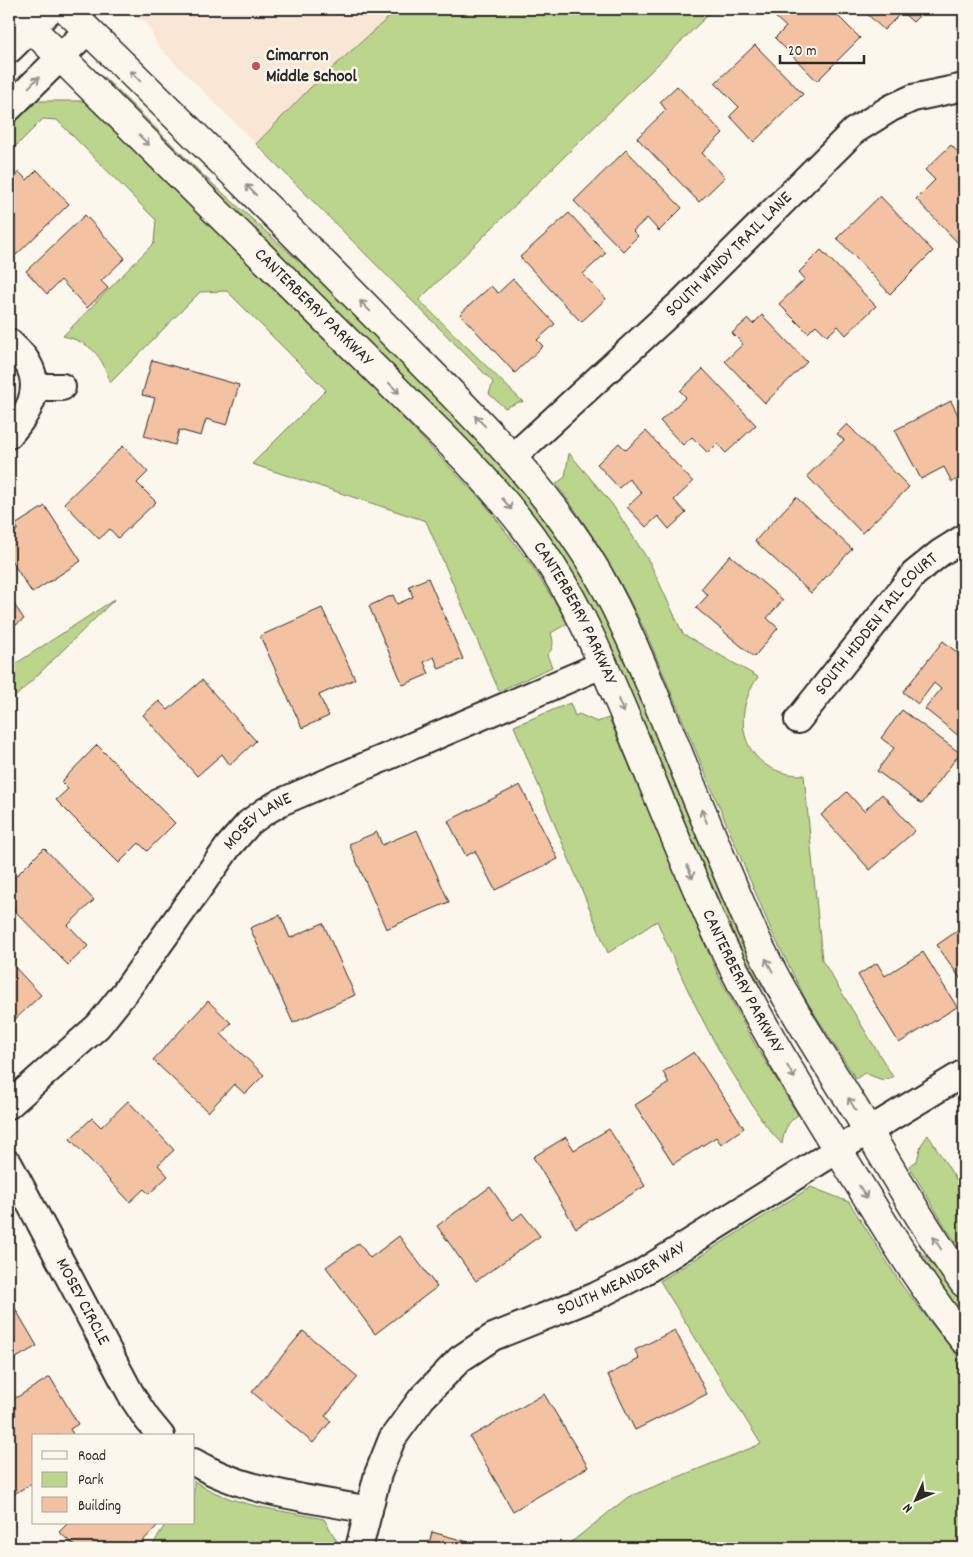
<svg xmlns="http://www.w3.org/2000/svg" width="973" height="1557" viewBox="0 0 973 1557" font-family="Dekko,sans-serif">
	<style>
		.built { fill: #f9e7d6 }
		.green { fill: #bcd58c; stroke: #74805c }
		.building { fill: #f3c2a3; stroke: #2b2b2b }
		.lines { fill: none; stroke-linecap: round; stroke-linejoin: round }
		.minor-casing { stroke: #2b2b2b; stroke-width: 30 }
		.tertiary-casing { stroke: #2b2b2b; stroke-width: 31 }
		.minor { stroke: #fbf7ec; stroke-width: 26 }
		.tertiary { stroke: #fbf7ec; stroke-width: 28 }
		.oneway { stroke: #93918c }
		.poi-dot { fill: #d1495b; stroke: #fbf7ec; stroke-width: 2 }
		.labels { text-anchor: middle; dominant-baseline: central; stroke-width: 5; stroke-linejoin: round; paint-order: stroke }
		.poi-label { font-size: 18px; font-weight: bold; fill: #2b2b2b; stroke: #fbf7ec; text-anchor: start }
		.street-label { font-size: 18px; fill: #2b2b2b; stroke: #fbf7ec }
	</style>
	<rect width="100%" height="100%" fill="#fbf7ec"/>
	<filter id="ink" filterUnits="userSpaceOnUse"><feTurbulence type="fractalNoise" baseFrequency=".02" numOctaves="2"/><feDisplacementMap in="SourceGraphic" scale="10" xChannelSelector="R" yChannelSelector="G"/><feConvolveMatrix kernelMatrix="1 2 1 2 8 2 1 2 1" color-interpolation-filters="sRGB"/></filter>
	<g filter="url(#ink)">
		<path class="built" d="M121 9H398L310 88 256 144 157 45 147 23Z"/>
		<path class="green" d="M398 9H714L419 300 523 402H519L505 408 489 394 493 382 256 144 310 88Z
			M100 76 105 78 205 177 330 289 497 455 582 564 806 1054 734 943 581 592 98 79Z
			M35 101H89L351 364 485 504 532 566 568 623 551 633C554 643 554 648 547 655L552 667 499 691 426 521 252 464 326 390 227 291 200 292 110 383C102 355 92 343 63 336L154 243 156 220 57 120 43 119 9 153V128Z
			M569 453 612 504 650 563 683 634 758 677C727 721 746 776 804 775L822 960 893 1077 883 1080 864 1073 856 1079 806 1000 772 932 647 635C621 581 593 532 556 484L565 477Z
			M115 599 9 703V668Z
			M570 703 575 716 579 714 597 722 609 718 719 977 753 1041 798 1115C787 1122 784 1131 782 1144 764 1126 753 1106 740 1085 706 1032 682 979 657 921L608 953 514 726Z
			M928 1135 964 1192V1254L946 1228 909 1166 917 1161 921 1145Z
			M811 1187 849 1202 903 1287 964 1365V1548H564L628 1497 761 1444 660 1281Z
			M901 1229 964 1301V1327Z
			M194 1481C231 1506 280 1510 324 1519L341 1548H151L166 1523H194Z"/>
		<path class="building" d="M775 9H831L860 38 817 81 775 38 786 27 771 13Z
			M862 9H926L913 22 902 12 884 30Z
			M755 45 803 94 754 142 730 116 739 107 715 83Z
			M677 86 723 133 702 153 725 177 699 202 637 138 666 110 660 102Z
			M951 145 964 159V243L961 246 916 199 935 180 925 170Z
			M626 150 682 208 659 231 647 218 633 231 638 236 623 251 574 201Z
			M37 170 69 204 15 256 9 250V181L19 172 27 180Z
			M880 196 933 251 890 294 837 238Z
			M569 213 606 253 583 274 606 299 581 322 520 257Z
			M85 215 125 258 101 281 108 288 87 308 61 280 47 294 26 271Z
			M821 250 876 306 846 335 838 326 827 336 816 325 808 333 779 304 805 279 799 272Z
			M513 279 555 324 537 340 543 346 515 373 460 314 491 286 498 293Z
			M762 315 807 362 765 403 725 361 743 344 732 333 748 319 753 324Z
			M152 360 239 385 227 425 206 419 201 436 179 430 175 445 144 436 155 398 142 395Z
			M703 369 756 425 726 453 717 444 708 453 692 437 683 445 660 421 686 397 680 391Z
			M951 401 964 427V476L952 482 944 467 921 479 895 430Z
			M847 424 909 487 862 533 807 476 844 440 837 434Z
			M646 431 693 482 674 500 686 513 669 529 658 516 646 527 627 507 642 493 629 479 619 488 597 464 619 443 626 450Z
			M123 446 148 472 137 483 156 502 118 538 110 529 99 539 64 503Z
			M796 497 852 549 811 593 755 541Z
			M45 506 81 561 32 593 9 557V535L18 529 15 525Z
			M730 555 783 600 767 618 778 628 754 657 696 608 708 595 701 589Z
			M428 578 463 659 439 669 434 657 424 662 429 674 403 685 369 606 393 595 397 604 413 597 409 586Z
			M9 597 24 619 9 630Z
			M322 608 355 679 319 695 329 716 302 728 260 636Z
			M943 641 964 658V740L925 709 941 689 934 683 918 704 903 692Z
			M202 680 256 741 230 765 222 754 197 776 143 715 159 701 168 710Z
			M902 710 960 753 922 804 877 771 894 748 881 738Z
			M97 745 175 823 147 851 139 843 119 863 56 800 68 789 61 782Z
			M520 785 558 859 495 890 475 851 466 856 448 821Z
			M847 792 864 811 882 794 915 831 870 870 821 815Z
			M417 830 449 902 386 929 349 844 377 832 382 845Z
			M44 848 94 900 68 925 88 946 68 965 9 905V883Z
			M280 915 290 938 323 923 355 995 293 1023 250 928Z
			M964 926V984L937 945Z
			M923 952 957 1007 899 1043 858 975 877 963 885 976Z
			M9 961 41 995 9 1025Z
			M208 1001 231 1023 221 1034 264 1075 245 1094 234 1084 208 1112 153 1060Z
			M694 1052 744 1128 721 1144 716 1137 673 1164 635 1105 669 1083 663 1072Z
			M128 1101 174 1150 158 1165 168 1176 149 1194 144 1189 130 1202 70 1139 92 1118 101 1127Z
			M609 1129 645 1186 576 1228 533 1157 566 1137 574 1150Z
			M490 1187 513 1220 522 1213 540 1236 476 1281 437 1226Z
			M399 1236 437 1287 375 1334 326 1267 359 1243 370 1258Z
			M9 1298 37 1346 9 1362Z
			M675 1330 707 1394 635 1430 608 1375 639 1359 635 1350Z
			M303 1331 358 1377 325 1416 331 1421 313 1443 252 1392Z
			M50 1377 78 1424 70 1429 74 1436H34V1482L9 1497V1402Z
			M544 1394 588 1467 513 1511 470 1437Z
			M68 1523H160L136 1548H77L59 1532Z
			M432 1532 490 1548H428Z"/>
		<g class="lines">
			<defs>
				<g id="minor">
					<path d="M9 50 51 9"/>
					<path d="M9 108 88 30"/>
					<path d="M9 342C15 348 23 354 27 362 44 390 27 415 9 435"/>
					<path d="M35 387H62"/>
					<path id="s1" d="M513 457 685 299 854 131 891 108 913 98 964 87"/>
					<path id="s2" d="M798 720 914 574 940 553 964 538"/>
					<path id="s3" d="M9 1105 98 1026 125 992 228 847 249 823 264 812 281 802 604 664"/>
					<path id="s4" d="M9 1164 133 1398 147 1419 161 1436"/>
					<path d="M194 1462C243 1492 313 1499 369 1510"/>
					<path id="s5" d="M359 1548 378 1474 392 1439 422 1398 460 1359 493 1337 596 1296 640 1274 837 1150 964 1073"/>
				</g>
				<g id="tertiary">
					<path id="s6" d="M12 9 450 443C488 482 524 522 553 568 583 615 604 666 626 718 655 787 682 857 713 925 752 1011 801 1091 851 1171 887 1229 921 1287 964 1340"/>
					<path d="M66 9C174 114 281 220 387 328 462 405 543 479 598 574 624 620 644 669 664 718 693 789 721 860 752 930 780 993 819 1050 855 1109 890 1167 924 1228 964 1283"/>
				</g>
			</defs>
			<use href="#minor" class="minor-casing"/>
			<use href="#tertiary" class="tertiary-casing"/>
			<use href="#minor" class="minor"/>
			<use href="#tertiary" class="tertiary"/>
		</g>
		<defs><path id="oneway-shaft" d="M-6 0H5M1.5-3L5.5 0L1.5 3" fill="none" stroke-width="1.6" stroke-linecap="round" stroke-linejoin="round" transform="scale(1.25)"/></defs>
		<g class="oneway">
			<use href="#oneway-shaft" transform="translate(135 76) rotate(-135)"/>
			<use href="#oneway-shaft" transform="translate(34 82) rotate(-45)"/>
			<use href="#oneway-shaft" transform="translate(144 140) rotate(45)"/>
			<use href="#oneway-shaft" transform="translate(251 190) rotate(-135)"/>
			<use href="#oneway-shaft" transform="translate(365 306) rotate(-134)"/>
			<use href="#oneway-shaft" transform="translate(394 388) rotate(45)"/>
			<use href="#oneway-shaft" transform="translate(480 421) rotate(-134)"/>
			<use href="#oneway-shaft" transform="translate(507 504) rotate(50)"/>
			<use href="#oneway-shaft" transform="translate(621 706) rotate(67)"/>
			<use href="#oneway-shaft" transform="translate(704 816) rotate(-113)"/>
			<use href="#oneway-shaft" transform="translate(690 872) rotate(67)"/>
			<use href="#oneway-shaft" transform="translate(769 965) rotate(-118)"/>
			<use href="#oneway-shaft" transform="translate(791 1072) rotate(60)"/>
			<use href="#oneway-shaft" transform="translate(852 1104) rotate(-121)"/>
			<use href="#oneway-shaft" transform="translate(863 1192) rotate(59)"/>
			<use href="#oneway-shaft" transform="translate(937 1243) rotate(-123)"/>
		</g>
	</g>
	<circle class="poi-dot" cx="256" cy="66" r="5"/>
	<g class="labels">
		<g class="poi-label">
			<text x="266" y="56">Cimarron<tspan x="266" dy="21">Middle School</tspan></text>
		</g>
		<g class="street-label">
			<text stroke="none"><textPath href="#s1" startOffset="296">SOUTH WINDY TRAIL LANE</textPath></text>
			<text stroke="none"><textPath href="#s6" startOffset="424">CANTERBERRY PARKWAY</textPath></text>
			<text stroke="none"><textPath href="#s6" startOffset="829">CANTERBERRY PARKWAY</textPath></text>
			<text stroke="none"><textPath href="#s2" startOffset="124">SOUTH HIDDEN TAIL COURT</textPath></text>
			<text stroke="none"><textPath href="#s3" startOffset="380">MOSEY LANE</textPath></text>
			<text stroke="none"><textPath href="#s6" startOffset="1234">CANTERBERRY PARKWAY</textPath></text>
			<text stroke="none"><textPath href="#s5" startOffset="400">SOUTH MEANDER WAY</textPath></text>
			<text stroke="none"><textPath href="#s4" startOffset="156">MOSEY CIRCLE</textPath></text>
		</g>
	</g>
	<rect width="973" height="1557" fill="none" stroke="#fbf7ec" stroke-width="30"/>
	<rect x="15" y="15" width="943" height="1527" fill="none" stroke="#2b2b2b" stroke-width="2" filter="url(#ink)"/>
	<rect x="32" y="1434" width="162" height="90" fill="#fbf7ec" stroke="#a8a59f"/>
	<rect x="42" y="1451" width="25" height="8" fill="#fbf7ec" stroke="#a8a59f"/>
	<text x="78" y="1460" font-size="15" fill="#2b2b2b">Road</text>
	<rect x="42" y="1472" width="25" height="15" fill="#bcd58c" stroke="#a8a59f"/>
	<text x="78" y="1484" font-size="15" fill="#2b2b2b">Park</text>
	<rect x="42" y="1497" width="25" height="15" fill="#f3c2a3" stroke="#a8a59f"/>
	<text x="78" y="1510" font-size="15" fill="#2b2b2b">Building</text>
	<g transform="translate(916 1500) rotate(225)" stroke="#fbf7ec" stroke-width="4" paint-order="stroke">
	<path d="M0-4L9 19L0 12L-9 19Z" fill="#2b2b2b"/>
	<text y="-8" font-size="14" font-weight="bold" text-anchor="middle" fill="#2b2b2b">N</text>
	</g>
	<path d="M780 55v8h84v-8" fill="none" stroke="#2b2b2b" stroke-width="2.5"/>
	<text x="788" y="55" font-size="15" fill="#2b2b2b" stroke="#fbf7ec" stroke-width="4" paint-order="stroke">20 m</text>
</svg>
